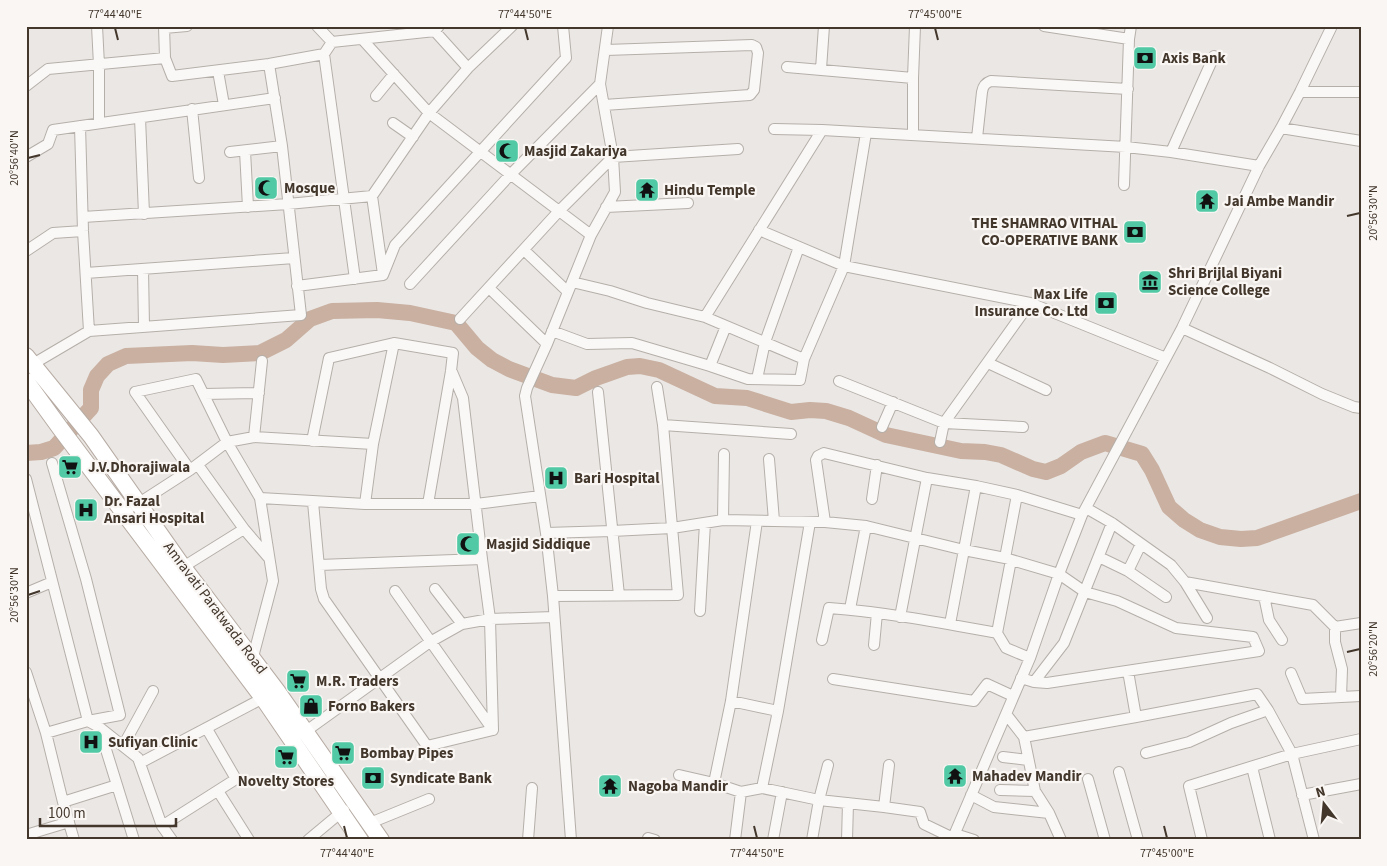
<svg xmlns="http://www.w3.org/2000/svg" width="1387" height="866" viewBox="0 0 1387 866" font-family="'Source Sans 3',sans-serif">
	<style>
		.lines { fill: none; stroke-linecap: round; stroke-linejoin: round }
		.river { stroke: #c9b0a1; stroke-width: 16 }
		.street-casing { stroke: #b5afa9; stroke-width: 12 }
		.primary-casing { stroke: #b7aca4; stroke-width: 18 }
		.street { stroke: #faf8f7; stroke-width: 10 }
		.primary { stroke: #fff; stroke-width: 16 }
		.ticks { fill: none; stroke: #43372c; stroke-width: 2 }
		.labels { text-anchor: middle; dominant-baseline: central; stroke-width: 4.5; stroke-linejoin: round; paint-order: stroke }
		.poi-label { font-size: 15px; font-weight: bold; fill: #43372c; stroke: #f9f6f4; text-anchor: start }
		.street-label { font-size: 15px; fill: #43372c; stroke: #f9f6f4 }
		.neatline { fill: none; stroke: #43372c; stroke-width: 2 }
		.ticks-label { font-size: 12px; text-anchor: middle; fill: #43372c }
	</style>
	<rect width="100%" height="100%" fill="#ebe7e4"/>
	<g class="lines">
		<path class="river" d="M26 453 41 452 54 448 91 408V390L97 376 108 364 126 356 192 353 223 355 260 353 286 340 310 319 332 311 377 310 410 313 456 323 477 348 492 360 509 369 552 385 576 388 596 378 613 372 627 367 640 366 659 370 715 396 747 398 791 412 810 410 826 411 849 418 886 435 961 451 985 452 1001 455 1033 469 1046 472 1061 466 1081 452 1105 443 1142 454 1152 470 1169 507 1184 520 1200 530 1220 537 1241 539 1257 538 1361 501"/>
		<defs>
			<path id="street" d="M97 26 99 65V123
				M317 26 332 42 435 31 439 26
				M1044 26 1129 39
				M431 27 468 68
				M164 28 187 26
				M362 39 429 113 591 235
				M324 54 355 279
				M165 58 172 76 269 64 324 54 332 42
				M787 67 913 78
				M821 69 824 26
				M218 71 224 105
				M26 86 48 69 165 58 164 26
				M1300 92H1361
				M376 96 394 74
				M604 105 750 95 754 90 758 53 756 47 752 45 606 50
				M192 109 199 178
				M140 118 144 214
				M393 123 413 137
				M80 126 83 231 89 331
				M1281 128 1361 141
				M774 129 822 130 1126 147 1171 152 1259 166
				M913 135V78L915 26
				M977 138 982 92C983 86 985 83 991 81L1128 89
				M245 151 248 207
				M230 152 282 146
				M1171 152 1214 56
				M26 157 48 144 53 130 275 98
				M1124 185 1129 39 1131 26
				M372 196 383 274
				M606 207 688 203
				M83 217 288 204 372 196 429 113 468 68 512 26
				M759 230 844 266 1030 303 1166 358
				M524 250 568 292
				M26 251 53 233 83 231
				M143 269 144 327
				M86 273 294 258
				M383 275 395 245 566 58 563 26
				M572 282 610 291 647 303 705 317 804 359
				M410 284 510 175 600 84
				M297 286 383 275
				M489 288 547 344
				M705 317 822 130
				M460 319 559 211 613 157 738 149
				M1182 328 1270 368 1322 394 1354 407 1361 408
				M552 331 587 344 632 343 710 366 748 379 800 380 804 359 844 266 866 133
				M988 363 1046 390
				M33 364 89 331 301 315 282 146 269 64
				M710 366 726 326
				M452 372 463 398 482 559 490 619 493 730
				M757 379 765 342 799 247
				M839 381 944 423 1023 427
				M598 392 619 595
				M204 394 259 393
				M663 425 791 434
				M882 427 893 402
				M254 437 262 361
				M312 441 329 358 394 343 453 353 451 371 428 504
				M940 442 944 423 1030 303
				M769 459 774 521
				M198 465 244 529
				M190 470 135 392 196 379 227 442 260 498 273 581 253 657
				M26 479 88 721 99 727 138 758 162 826 172 840
				M260 498 365 504H476L540 496
				M872 499 877 465
				M313 502 321 589 324 599 427 746 493 730
				M365 504 373 444 394 343
				M1086 508 1112 523 1171 565 1185 582 1313 605 1335 627 1361 623
				M123 511 139 503 190 470 227 442 254 437 373 444
				M723 520 724 454
				M825 522 816 460 818 456 824 453 927 478 976 486 1017 495 1082 515
				M546 533 612 531 672 528 723 520 825 522 866 526 964 550 1005 558 1059 574 1085 592 1117 601 1176 628 1253 637 1259 651 1047 683 1034 682 1021 678
				M1099 557 1128 571 1166 597
				M1005 558 1017 495
				M319 565 482 559
				M183 567 244 529 268 557
				M1128 571 1141 544
				M1185 582 1207 618
				M435 589 462 624
				M395 591 493 730
				M26 593 52 582
				M553 596 678 595 663 425 657 387
				M1264 596 1269 620 1282 640
				M850 609 866 526
				M700 611 705 523
				M900 617 927 478
				M950 624 976 486
				M1335 627V642L1342 669 1341 697
				M997 633 1011 560
				M822 640 829 608C885 612 942 623 997 633L1006 648 1030 658
				M874 645 877 613
				M1128 671 1136 717
				M26 672 46 733 63 802 74 840
				M1291 673 1302 699 1361 696
				M833 679 974 701 987 684 1013 696
				M1034 682 1064 643 1112 523
				M731 701 778 711
				M1006 714 1024 737 1035 791 1049 813 1061 840
				M99 727 134 840
				M46 733 88 721 120 715 86 579 52 463
				M302 734 430 642 462 624 490 619 554 617
				M1024 737 1136 717 1257 694 1268 710 1292 754 1314 840
				M123 746 153 691
				M1146 753 1189 742 1231 723 1268 710
				M1003 757 1028 760
				M140 763 267 696
				M1252 767 1270 840
				M1119 772 1138 840
				M679 775 714 783 741 792 762 788 819 800 884 807 920 812 924 824 953 838
				M1088 779 1105 840
				M714 783 731 701 757 521
				M762 788 778 711 810 522
				M1000 790 1035 791
				M218 791 249 840
				M971 795 994 807 1049 813
				M1302 795 1361 784
				M63 802 117 785
				M884 807 889 765
				M370 823 429 799
				M162 826 236 779 207 729
				M955 834 974 840
				M26 835 69 822
				M648 838 655 840
				M308 840 344 810
				M528 840 532 788
				M571 840 553 596 546 533 525 396 527 388 547 344 591 235 615 192 613 157 600 84 608 26
				M735 840 741 792
				M773 840 782 792
				M812 840 819 800 828 765
				M847 840 848 803
				M952 840 1030 658 1059 574 1082 515 1182 328 1259 166 1281 128 1300 92 1332 26
				M1202 840 1189 786 1292 754 1361 739"/>
			<path id="primary" d="M26 356 91 436 183 567 277 691 381 840
				M26 381 60 428 263 698 360 840"/>
		</defs>
		<use href="#street" class="street-casing"/>
		<use href="#primary" class="primary-casing"/>
		<use href="#street" class="street"/>
		<use href="#primary" class="primary"/>
	</g>
	<path class="ticks" d="M115 28 118 40M525 28 528 40M935 28 938 40M28 158 40 155M1347 216 1360 213M28 595 40 591M1347 652 1360 649M344 826 347 838M754 826 757 838M1164 826 1167 838"/>
	<defs>
		<symbol id="bank-square" viewBox="-11 -11 22 22"><rect x="-9" y="-9" width="18" height="18" rx="4" fill="#51c9a4" stroke="#f9f6f4"/><path d="M-6-4H6V4H-6ZM0-2.3a2.3 2.3 0 1 0 0 4.6a2.3 2.3 0 1 0 0-4.6Z" fill="#111"/></symbol>
		<symbol id="mosque-square" viewBox="-11 -11 22 22"><rect x="-9" y="-9" width="18" height="18" rx="4" fill="#51c9a4" stroke="#f9f6f4"/><path d="M3.5-4.9A6 6 0 1 0 3.5 4.9A5 5 0 1 1 3.5-4.9Z" fill="#111"/></symbol>
		<symbol id="temple-square" viewBox="-11 -11 22 22"><rect x="-9" y="-9" width="18" height="18" rx="4" fill="#51c9a4" stroke="#f9f6f4"/><path d="M0-6L5-2H3V0L6.5 2.5H4V6H1.5V3h-3V6H-4V2.5H-6.5L-3 0V-2H-5Z" fill="#111"/></symbol>
		<symbol id="museum-square" viewBox="-11 -11 22 22"><rect x="-9" y="-9" width="18" height="18" rx="4" fill="#51c9a4" stroke="#f9f6f4"/><path d="M0-6L6-3V-2H-6V-3ZM-5-1h2V3h-2ZM-1-1h2V3h-2ZM3-1h2V3H3ZM-6 4H6V6H-6Z" fill="#111"/></symbol>
		<symbol id="supermarket-square" viewBox="-11 -11 22 22"><rect x="-9" y="-9" width="18" height="18" rx="4" fill="#51c9a4" stroke="#f9f6f4"/><path d="M-6-5.5h2.5l.6 2H6L4.5 2H-2.5L-4.4-4H-6ZM-1.5 3.2a1.3 1.3 0 1 0 .1 0ZM3 3.2a1.3 1.3 0 1 0 .1 0Z" fill="#111"/></symbol>
		<symbol id="hospital-square" viewBox="-11 -11 22 22"><rect x="-9" y="-9" width="18" height="18" rx="4" fill="#51c9a4" stroke="#f9f6f4"/><path d="M-5-5h3v3.5h4V-5h3V5h-3V1.5h-4V5h-3Z" fill="#111"/></symbol>
		<symbol id="shop-square" viewBox="-11 -11 22 22"><rect x="-9" y="-9" width="18" height="18" rx="4" fill="#51c9a4" stroke="#f9f6f4"/><path d="M-5-2.5h2.3a2.7 3.5 0 0 1 5.4 0H5L5.5 6h-11ZM-1.5-2.5h3a1.5 2.3 0 0 0-3 0Z" fill="#111"/></symbol>
	</defs>
	<g fill-rule="evenodd">
		<use href="#bank-square" x="1131" y="44" width="28" height="28"/>
		<use href="#mosque-square" x="493" y="137" width="28" height="28"/>
		<use href="#mosque-square" x="252" y="174" width="28" height="28"/>
		<use href="#temple-square" x="633" y="176" width="28" height="28"/>
		<use href="#temple-square" x="1193" y="187" width="28" height="28"/>
		<use href="#bank-square" x="1121" y="218" width="28" height="28"/>
		<use href="#museum-square" x="1136" y="268" width="28" height="28"/>
		<use href="#bank-square" x="1092" y="289" width="28" height="28"/>
		<use href="#supermarket-square" x="56" y="453" width="28" height="28"/>
		<use href="#hospital-square" x="542" y="464" width="28" height="28"/>
		<use href="#hospital-square" x="72" y="496" width="28" height="28"/>
		<use href="#mosque-square" x="454" y="530" width="28" height="28"/>
		<use href="#supermarket-square" x="284" y="667" width="28" height="28"/>
		<use href="#shop-square" x="297" y="692" width="28" height="28"/>
		<use href="#hospital-square" x="77" y="728" width="28" height="28"/>
		<use href="#supermarket-square" x="329" y="739" width="28" height="28"/>
		<use href="#supermarket-square" x="272" y="743" width="28" height="28"/>
		<use href="#temple-square" x="941" y="762" width="28" height="28"/>
		<use href="#bank-square" x="359" y="764" width="28" height="28"/>
		<use href="#temple-square" x="596" y="772" width="28" height="28"/>
	</g>
	<g class="labels">
		<g class="poi-label">
			<text x="1162" y="58">Axis Bank</text>
			<text x="524" y="151">Masjid Zakariya</text>
			<text x="284" y="188">Mosque</text>
			<text x="664" y="190">Hindu Temple</text>
			<text x="1224" y="201">Jai Ambe Mandir</text>
			<text x="1118" y="223" text-anchor="end">THE SHAMRAO VITHAL<tspan x="1118" dy="17">CO-OPERATIVE BANK</tspan></text>
			<text x="1168" y="273">Shri Brijlal Biyani<tspan x="1168" dy="17">Science College</tspan></text>
			<text x="1088" y="294" text-anchor="end">Max Life<tspan x="1088" dy="17">Insurance Co. Ltd</tspan></text>
			<text x="88" y="467">J.V.Dhorajiwala</text>
			<text x="574" y="478">Bari Hospital</text>
			<text x="104" y="501">Dr. Fazal<tspan x="104" dy="17">Ansari Hospital</tspan></text>
			<text x="486" y="544">Masjid Siddique</text>
			<text x="316" y="681">M.R. Traders</text>
			<text x="328" y="706">Forno Bakers</text>
			<text x="108" y="742">Sufiyan Clinic</text>
			<text x="360" y="753">Bombay Pipes</text>
			<text x="972" y="776">Mahadev Mandir</text>
			<text x="390" y="778">Syndicate Bank</text>
			<text x="286" y="781" text-anchor="middle">Novelty Stores</text>
			<text x="628" y="786">Nagoba Mandir</text>
		</g>
		<g class="street-label">
			<text transform="translate(215 608) rotate(53)">Amravati Paratwada Road</text>
		</g>
	</g>
	<rect width="1387" height="866" fill="none" stroke="#f9f6f4" stroke-width="55"/>
	<g transform="translate(1324 804) rotate(344)" stroke="#f9f6f4" stroke-width="4" paint-order="stroke">
	<path d="M0-4L9 19L0 12L-9 19Z" fill="#43372c"/>
	<text y="-8" font-size="14" font-weight="bold" text-anchor="middle" fill="#43372c">N</text>
	</g>
	<path d="M40 818v8h136v-8" fill="none" stroke="#43372c" stroke-width="2.5"/>
	<text x="48" y="818" font-size="15" fill="#43372c" stroke="#f9f6f4" stroke-width="4" paint-order="stroke">100 m</text>
	<rect x="28" y="28" width="1332" height="810" class="neatline"/>
	<g class="ticks-label">
		<text x="115" y="18">77°44'40"E</text>
		<text x="525" y="18">77°44'50"E</text>
		<text x="935" y="18">77°45'00"E</text>
		<text transform="translate(14 158) rotate(-90)" y="4">20°56'40"N</text>
		<text transform="translate(1373 213) rotate(-90)" y="4">20°56'30"N</text>
		<text transform="translate(14 595) rotate(-90)" y="4">20°56'30"N</text>
		<text transform="translate(1373 649) rotate(-90)" y="4">20°56'20"N</text>
		<text x="347" y="857">77°44'40"E</text>
		<text x="757" y="857">77°44'50"E</text>
		<text x="1167" y="857">77°45'00"E</text>
	</g>
</svg>
